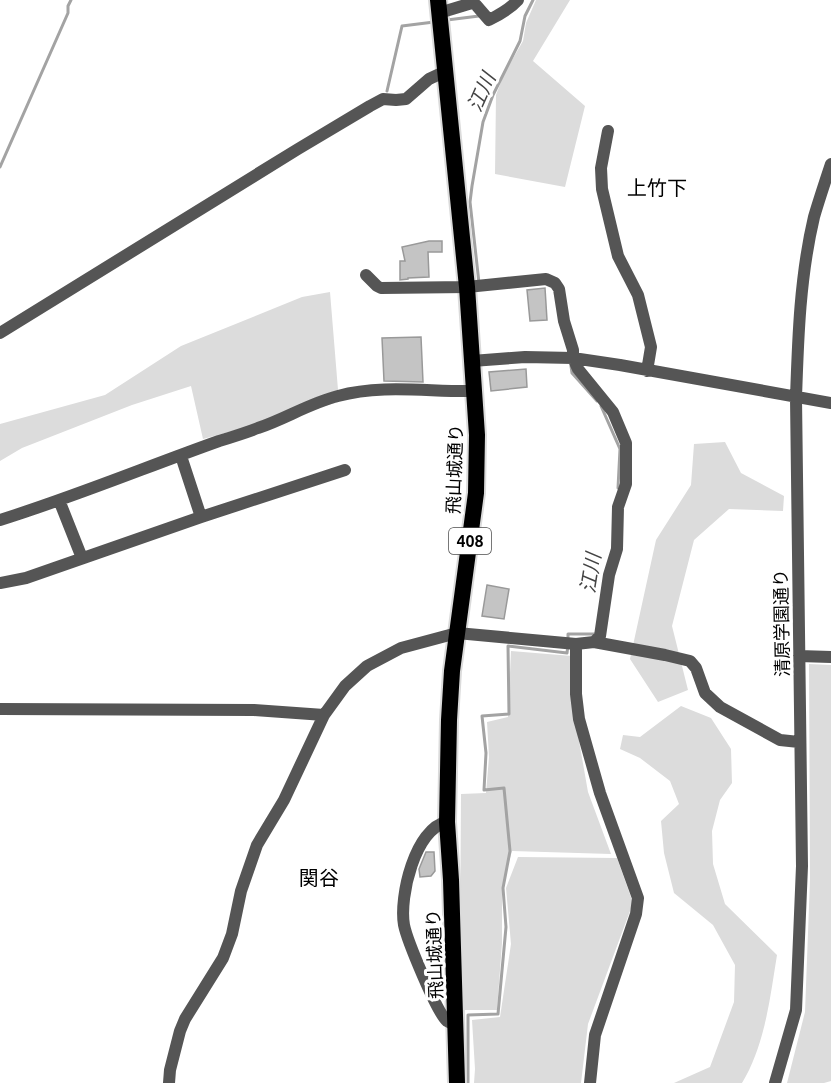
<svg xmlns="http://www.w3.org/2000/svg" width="831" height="1083" viewBox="0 0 831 1083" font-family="Ubuntu,'Noto Sans JP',sans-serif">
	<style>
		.green { fill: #dcdcdc }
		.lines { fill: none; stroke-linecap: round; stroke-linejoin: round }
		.stream { stroke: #a3a3a3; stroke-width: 3 }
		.building { fill: #c4c4c4; stroke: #999; stroke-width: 1.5 }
		.highway-casing { stroke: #dbdbdb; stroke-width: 20 }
		.minor { stroke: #555; stroke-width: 12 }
		.highway { stroke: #000; stroke-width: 16 }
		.labels { text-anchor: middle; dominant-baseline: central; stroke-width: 6; stroke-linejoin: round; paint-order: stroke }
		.shield { fill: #fff; stroke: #4c4c4c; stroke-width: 1.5 }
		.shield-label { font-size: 16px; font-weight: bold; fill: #000 }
		.street-label { font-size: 18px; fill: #000; stroke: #fff }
		.water-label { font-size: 20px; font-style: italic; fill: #444; stroke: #fff }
		.neighbourhood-label { font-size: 20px; fill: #000; stroke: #fff }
	</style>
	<rect width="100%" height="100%" fill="#fff"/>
	<path class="green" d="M536 0H570L533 61 585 106 565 187 495 174 496 95 504 74 523 41 526 23Z
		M330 292 339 402 203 439 191 386 132 405 22 448 0 461V424L105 395 181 346 302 297Z
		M725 442 741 473 784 496 783 511 729 509 694 540 672 626 688 690 658 702 630 659 656 540 691 485 694 444Z
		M511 651 572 656 575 718 588 792 611 854 512 851 502 887V943L497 1010H464L460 942 461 794 486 793 489 757 487 722 508 717Z
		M809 664 831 665V1081L824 1083H787L805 1012 810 880Z
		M681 706 711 718 731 749 732 783 720 800 712 831 713 864 725 904 777 955C770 998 765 1045 742 1083H674L710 1067 734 1002 735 965 713 925 674 893 664 853 661 821 679 804 670 781 640 758 620 749 623 735 640 737Z
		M518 857 617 858 633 903 588 1024 581 1083H474L475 1069 472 1020 500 1017 511 944 506 888Z"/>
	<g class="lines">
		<path class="stream" d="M447 20 479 16
			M387 91 402 26 434 22
			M0 167 68 13V6L71 0
			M479 283 470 202 472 186 483 122 493 95 520 41 525 16 533 0
			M571 366 572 373 597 401
			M601 406 620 449 618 488
			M568 639V634H595
			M468 1083V1015L498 1014 506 927 503 888 510 851 504 788 484 790 486 753 482 716 509 714 508 646 567 653 568 645"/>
	</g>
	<path class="building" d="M429 241H442V252H428L429 277 408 278V279L400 280V261H405L402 247Z
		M545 288 547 320 530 321 527 290Z
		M421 337 423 382 384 381 382 338Z
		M526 369 527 387 491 391 489 372Z
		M487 585 509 589 504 619 482 616Z
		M426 852H434L435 871 431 876 420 877 419 869Z"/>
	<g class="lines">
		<defs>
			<path id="highway" d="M438 0 467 287 477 435 476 493 452 671 449 720 447 822 451 880 457 1083"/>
		</defs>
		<use href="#highway" class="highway-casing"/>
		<path class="minor" d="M439 13 472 3 476 5 489 20C499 15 510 9 518 0
			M608 131 601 168 602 189 618 256 638 295 651 347 647 371
			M0 333 298 149 370 106 383 99 396 100 406 99 429 79 444 72
			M472 361 525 357 573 358 620 365 831 403
			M181 456 201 517
			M59 500 82 558
			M0 520C74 497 146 467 219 441 232 437 245 433 258 428 285 419 310 403 338 396 382 384 429 392 474 391
			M0 583 26 578 201 517 345 470
			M594 642 665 655 690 661 696 668 705 693 720 707 780 740 799 742
			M576 644V694L579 719 600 793 638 898 636 914 595 1035 590 1083
			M799 656 831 657
			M0 709 254 710 324 715
			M447 822C415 828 399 897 404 925 407 940 437 1013 447 1021 450 1023 453 1024 456 1025
			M169 1083 170 1070 180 1031 185 1019 223 958 232 934 241 891 257 845 284 800 324 715 345 686 367 666 401 648 457 633 576 644 594 642 600 636 609 575 617 549 618 507 626 484V443L613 412 578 369 573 358V350L564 321 559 289 555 283 546 279 467 287 381 288 377 286 366 275
			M775 1083 796 1010 802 866 796 398C798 337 800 276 814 217 819 200 825 182 831 164"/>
		<use href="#highway" class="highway"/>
	</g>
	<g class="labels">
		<rect class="shield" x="449" y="528" width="42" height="26" rx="4.5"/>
		<g class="shield-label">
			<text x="470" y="541">408</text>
		</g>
		<g class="street-label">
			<text transform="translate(454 469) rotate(-88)">飛山城通り</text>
			<text transform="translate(781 623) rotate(-91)">清原学園通り</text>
			<text transform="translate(434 954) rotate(-92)">飛山城通り</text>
		</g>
		<g class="water-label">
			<text transform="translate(481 92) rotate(-66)">江川</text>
			<text transform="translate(590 573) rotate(-81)">江川</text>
		</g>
		<g class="neighbourhood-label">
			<text x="657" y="187">上竹下</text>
			<text x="319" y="877">関谷</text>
		</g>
	</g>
</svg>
